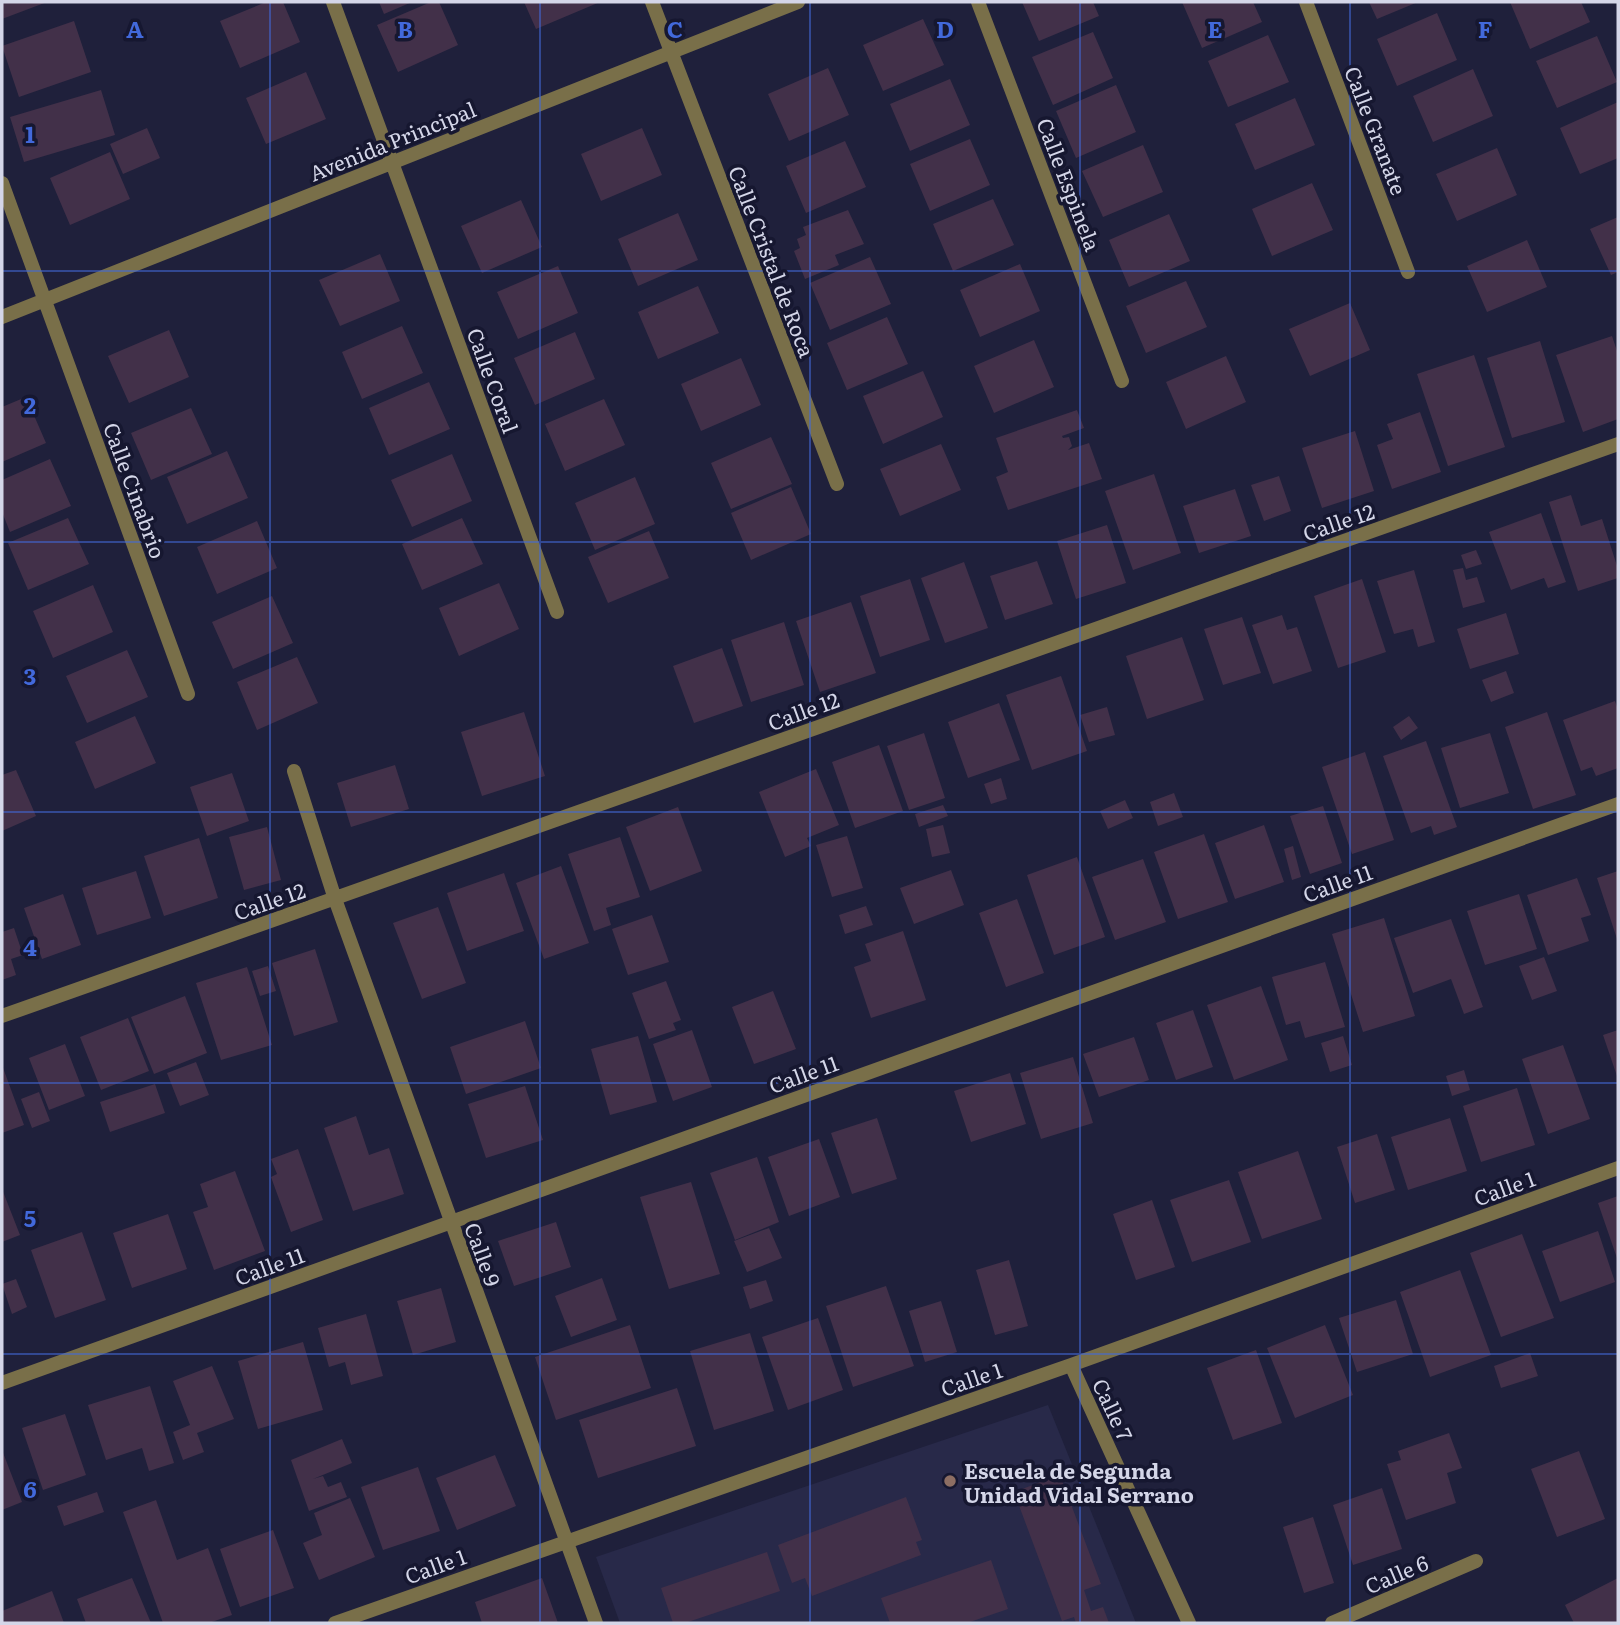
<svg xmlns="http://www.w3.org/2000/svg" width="1620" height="1625" viewBox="0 0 1620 1625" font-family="Literata,serif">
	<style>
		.built { fill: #282949 }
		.building { fill: #423049 }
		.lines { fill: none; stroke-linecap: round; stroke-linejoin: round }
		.minor { stroke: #796f49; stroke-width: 14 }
		.grid { fill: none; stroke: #4269db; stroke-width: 2; stroke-opacity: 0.55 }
		.education-dot { fill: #8d6e63; stroke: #161730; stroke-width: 2.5 }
		.labels { text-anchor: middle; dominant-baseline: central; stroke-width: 7; stroke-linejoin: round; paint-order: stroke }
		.street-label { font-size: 21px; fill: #d4d6e8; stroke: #161730 }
		.poi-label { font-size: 21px; font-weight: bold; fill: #d4d6e8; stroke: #161730; text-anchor: start }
		.grid-label { font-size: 23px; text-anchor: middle; font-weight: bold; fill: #4269db; stroke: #161730; stroke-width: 7; stroke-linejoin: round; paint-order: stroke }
	</style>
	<rect width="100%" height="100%" fill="#1f203b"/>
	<path class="built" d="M1048 1405 1136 1623H620L596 1557Z"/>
	<path class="building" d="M2 2H47L2 19Z
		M266 2H283L300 42 240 68 220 21Z
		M379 2H412L384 14Z
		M431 2H439L458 45 398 72 377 25Z
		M524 2H600L536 29Z
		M1022 2H1093L1099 16 1039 41Z
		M1182 2H1253L1262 22 1202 48Z
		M1369 2H1418L1377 19Z
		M1510 2H1581L1590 22 1530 49Z
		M1437 13 1457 60 1397 86 1377 39Z
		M923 19 944 65 883 91 863 45Z
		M74 21 91 72 19 97 2 46Z
		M1093 32 1113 78 1053 105 1032 57Z
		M1268 35 1289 82 1228 107 1208 61Z
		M1597 36 1617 82 1557 108 1536 61Z
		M828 68 849 115 789 141 768 94Z
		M1473 69 1493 116 1433 142 1413 96Z
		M306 72 326 119 266 144 246 98Z
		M950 79 970 125 910 151 890 104Z
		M1116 85 1136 132 1076 158 1056 111Z
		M101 90 115 135 24 162 10 117Z
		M1295 98 1315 145 1255 170 1235 124Z
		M1618 102V158L1580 174 1560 128Z
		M147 128 160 158 123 174 110 144Z
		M642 128 662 175 601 201 581 154Z
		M970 139 990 185 930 211 910 164Z
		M845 141 866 187 806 213 786 166Z
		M1143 145 1163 192 1103 217 1082 171Z
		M1497 148 1517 195 1457 221 1436 174Z
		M110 152 130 199 70 225 50 178Z
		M1312 183 1333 230 1272 256 1252 209Z
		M993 199 1014 245 953 271 933 224Z
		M521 200 542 247 482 273 461 226Z
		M848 210 864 244 835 255 839 265 805 279 794 251 800 248 797 239 806 235 803 227Z
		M678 213 698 260 638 286 618 239Z
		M1169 214 1190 261 1129 287 1109 240Z
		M1618 217V272L1611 275 1590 229Z
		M1527 240 1547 287 1487 312 1467 266Z
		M380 254 400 301 340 326 319 280Z
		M870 257 891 304 830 330 810 283Z
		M1020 264 1040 311 980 337 960 290Z
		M558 266 578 313 518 339 497 292Z
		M1186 281 1207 327 1146 353 1126 306Z
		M698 286 719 333 658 359 638 312Z
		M1350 303 1370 350 1310 376 1289 329Z
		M887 317 908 364 847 390 827 343Z
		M402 326 423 373 362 399 342 352Z
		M169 330 189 377 129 403 108 356Z
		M575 332 595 379 535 405 514 358Z
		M1612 336 1618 354V419L1583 432 1556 355Z
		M1034 340 1054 387 994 413 974 366Z
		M1540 341 1565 422 1512 438 1487 358Z
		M1474 355 1505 447 1448 466 1417 374Z
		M1226 356 1246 402 1186 429 1166 382Z
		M741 358 761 405 701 431 681 384Z
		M923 371 943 417 883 444 863 396Z
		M429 382 450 429 389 455 369 408Z
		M26 397 46 443 2 462V407Z
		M604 399 625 445 565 471 545 424Z
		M191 408 212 454 151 480 131 433Z
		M1077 410 1084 428 1062 436 1063 438 1069 437 1072 446 1068 450 1089 443 1102 479 1008 510 996 477 1008 472 996 438Z
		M1420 412 1441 472 1392 489 1377 445 1393 439 1387 424Z
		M1355 431 1374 491 1322 508 1302 448Z
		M771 437 792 484 731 509 711 463Z
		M941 444 961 490 900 516 880 469Z
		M227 451 248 498 187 524 167 477Z
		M452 454 472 501 412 527 391 480Z
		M50 459 71 506 10 532 2 512V480Z
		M1154 474 1181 553 1133 570 1105 491Z
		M1279 476 1291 511 1264 521 1251 485Z
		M635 477 655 524 595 550 575 503Z
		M791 487 811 534 751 560 731 513Z
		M1235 489 1251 536 1199 553 1183 506Z
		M1571 495 1581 526 1602 519 1618 569V578L1578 591 1549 502Z
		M1541 513 1566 582 1548 588 1544 578 1511 590 1489 532Z
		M68 518 89 564 28 590 8 543Z
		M462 518 483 564 422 590 402 544Z
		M257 521 277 568 217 594 197 547Z
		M1107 525 1126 583 1076 599 1057 541Z
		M649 531 669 578 608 603 588 557Z
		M1476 550 1482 564 1466 569 1461 555Z
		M1037 561 1053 604 1005 620 990 576Z
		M964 562 988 628 945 643 921 578Z
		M1463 568 1466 580 1477 577 1485 602 1463 608 1453 570Z
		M1414 570 1435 642 1418 647 1413 629 1394 634 1377 581Z
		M910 579 930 640 880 657 860 596Z
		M1362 579 1386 652 1338 668 1314 596Z
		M499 583 519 629 459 656 439 608Z
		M93 585 113 632 53 658 33 611Z
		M272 596 293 643 233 669 212 622Z
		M851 602 876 673 820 692 796 621Z
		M1506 613 1519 654 1470 669 1457 629Z
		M1282 615 1287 630 1297 627 1312 671 1273 684 1252 625Z
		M1242 617 1261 673 1223 685 1204 629Z
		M784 622 804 685 751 702 731 640Z
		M1182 637 1204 700 1147 719 1126 656Z
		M722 648 743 706 694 723 673 666Z
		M127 650 148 697 87 723 66 676Z
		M297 657 318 703 257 730 237 682Z
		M1506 671 1514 693 1491 702 1482 680Z
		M1061 676 1087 751 1032 770 1006 695Z
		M1615 701 1618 710V768L1596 776 1592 767 1581 771 1563 720Z
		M999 703 1020 760 968 778 948 722Z
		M1107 707 1115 735 1089 742 1080 715Z
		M524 712 545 776 482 796 461 732Z
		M1547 712 1576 795 1533 809 1505 727Z
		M135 716 156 763 95 789 75 742Z
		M1409 716 1418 728 1401 740 1393 727Z
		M924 733 945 798 909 810 887 746Z
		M1490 733 1509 793 1460 808 1441 748Z
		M1426 741 1457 827 1434 835 1431 826 1411 833 1383 756Z
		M879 745 903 811 855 828 832 762Z
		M1365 752 1394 840 1352 854 1322 767Z
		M395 765 409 809 351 827 337 783Z
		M816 769 839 825 807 838 811 846 785 857 759 792Z
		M16 770 36 816 2 831V775Z
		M232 773 249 821 207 836 190 787Z
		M1001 778 1007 799 991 804 984 784Z
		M1174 793 1183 817 1158 826 1150 802Z
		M1125 800 1133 818 1108 829 1100 811Z
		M943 805 948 816 919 827 915 814Z
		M1323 806 1342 863 1310 874 1290 816Z
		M678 807 702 871 650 891 626 827Z
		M943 825 950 853 932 857 926 829Z
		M1264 825 1284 882 1235 899 1215 843Z
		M267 827 281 880 244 890 229 837Z
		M1204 834 1228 902 1178 919 1154 852Z
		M847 836 863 888 832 897 816 845Z
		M620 837 640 897 606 908 611 925 594 931 568 854Z
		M199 838 218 898 164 916 144 856Z
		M1293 846 1301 877 1292 880 1284 849Z
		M1077 857 1105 937 1054 955 1027 875Z
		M1143 859 1166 922 1115 940 1092 877Z
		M561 866 589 943 544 959 516 883Z
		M951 870 964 905 914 924 900 888Z
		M136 871 151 918 97 935 82 888Z
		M1618 871V942L1597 878Z
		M504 873 524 931 467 951 447 893Z
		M1577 878 1591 915 1581 918 1589 941 1548 955 1527 895Z
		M63 894 81 945 42 959 24 908Z
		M1519 894 1537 949 1485 965 1467 911Z
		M1017 899 1044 973 1006 987 979 913Z
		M866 906 873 925 845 934 839 915Z
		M438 907 466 983 422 999 393 923Z
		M652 915 669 962 628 975 612 929Z
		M1384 918 1415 1016 1363 1032 1332 934Z
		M1451 919 1483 1007 1464 1014 1451 979 1413 993 1394 938Z
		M14 928 23 955 11 959 16 975 2 980V932Z
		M903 931 926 1000 871 1018 854 967 871 961 865 944Z
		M315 949 338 1022 294 1036 272 963Z
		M1544 957 1557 991 1532 1000 1519 966Z
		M1325 962 1345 1027 1305 1038 1300 1021 1286 1025 1272 977Z
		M268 966 276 991 260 996 252 971Z
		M247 967 272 1045 221 1060 196 983Z
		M666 981 681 1020 673 1023 676 1030 649 1039 632 993Z
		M1261 986 1288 1060 1234 1080 1207 1005Z
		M773 991 796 1049 754 1064 732 1007Z
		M185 996 207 1053 154 1074 131 1017Z
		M1193 1010 1213 1067 1176 1080 1156 1023Z
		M128 1018 149 1071 101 1090 80 1037Z
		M525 1021 541 1068 466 1094 450 1047Z
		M692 1030 712 1087 673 1101 653 1044Z
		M1618 1030V1079L1603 1035Z
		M638 1036 657 1102 610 1115 591 1049Z
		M1343 1036 1352 1065 1330 1072 1321 1043Z
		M1134 1037 1149 1080 1099 1097 1083 1054Z
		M65 1044 85 1096 49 1110 29 1058Z
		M1563 1045 1590 1119 1548 1134 1522 1059Z
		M1073 1057 1093 1123 1041 1139 1020 1073Z
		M196 1062 209 1095 180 1106 167 1073Z
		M2 1065 24 1125 2 1133Z
		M1464 1070 1470 1090 1452 1096 1446 1076Z
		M1010 1073 1026 1124 971 1142 954 1091Z
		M155 1084 165 1113 110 1132 100 1102Z
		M525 1086 543 1140 486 1158 468 1104Z
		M1517 1088 1535 1145 1481 1162 1463 1106Z
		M39 1092 50 1121 32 1128 21 1099Z
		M356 1116 369 1155 389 1148 404 1194 353 1211 324 1128Z
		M877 1118 897 1179 852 1194 831 1133Z
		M1450 1118 1467 1171 1408 1190 1391 1137Z
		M1377 1134 1395 1190 1355 1203 1337 1147Z
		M819 1139 840 1197 789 1216 768 1157Z
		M298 1149 323 1220 291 1232 271 1177 277 1174 271 1159Z
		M1298 1151 1322 1219 1262 1239 1238 1172Z
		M757 1157 779 1222 735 1240 710 1173Z
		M235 1171 265 1251 214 1270 193 1212 208 1207 200 1184Z
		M1229 1180 1251 1242 1192 1262 1170 1200Z
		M691 1182 720 1274 669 1289 640 1197Z
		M2 1189 20 1235 2 1242Z
		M1618 1196V1261L1598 1203Z
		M1152 1200 1175 1267 1136 1280 1113 1214Z
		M168 1214 187 1269 132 1288 113 1233Z
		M556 1222 571 1267 514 1286 498 1241Z
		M769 1228 782 1258 747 1272 734 1241Z
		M1598 1231 1615 1282 1560 1302 1542 1251Z
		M82 1232 106 1300 55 1318 31 1250Z
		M1522 1234 1554 1318 1501 1337 1470 1253Z
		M1009 1260 1028 1326 995 1335 976 1270Z
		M1460 1270 1491 1355 1430 1377 1400 1292Z
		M602 1278 617 1320 571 1337 555 1296Z
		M16 1279 27 1307 12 1314 2 1284Z
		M766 1280 773 1301 750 1309 743 1287Z
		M886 1286 914 1366 853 1387 826 1306Z
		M441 1288 456 1342 413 1355 397 1301Z
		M1396 1300 1413 1354 1357 1372 1339 1318Z
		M941 1301 957 1352 925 1362 909 1311Z
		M366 1314 383 1376 351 1385 345 1362 329 1367 318 1328Z
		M818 1318 843 1390 788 1410 762 1337Z
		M630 1325 651 1388 556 1420 535 1357Z
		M1325 1325 1353 1395 1295 1418 1267 1348Z
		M750 1333 774 1411 714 1430 690 1351Z
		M303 1342 323 1410 258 1429 238 1361Z
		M1256 1350 1282 1423 1233 1440 1207 1368Z
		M1530 1353 1538 1376 1501 1388 1494 1366Z
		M212 1366 234 1419 197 1433 204 1452 183 1460 173 1432 190 1425 173 1381Z
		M150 1386 174 1463 149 1471 142 1448 106 1460 88 1405Z
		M677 1388 696 1446 598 1478 579 1420Z
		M65 1414 86 1475 43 1490 22 1428Z
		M1449 1433 1462 1468 1447 1473 1456 1503 1406 1520 1387 1464 1401 1460 1398 1451Z
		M342 1439 352 1463 313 1479 323 1476 328 1487 341 1482 347 1497 309 1511 291 1460Z
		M2 1450 22 1502 2 1510Z
		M1579 1451 1605 1519 1557 1537 1531 1469Z
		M495 1455 516 1506 457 1530 436 1478Z
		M418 1467 440 1531 383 1550 361 1487Z
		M1060 1475 1101 1584 1084 1590 1091 1611 1103 1607 1109 1623H1076L1074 1617 1062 1621 1014 1492Z
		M1382 1488 1402 1549 1353 1565 1333 1505Z
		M97 1492 104 1512 64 1526 57 1506Z
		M906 1497 922 1540 916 1542 921 1555 812 1596 805 1578 792 1583 778 1545Z
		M350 1498 375 1557 319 1580 303 1543 322 1535 314 1513Z
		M156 1500 177 1560 208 1548 232 1615 209 1623H163L123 1512Z
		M1313 1517 1334 1583 1304 1593 1283 1527Z
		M273 1530 294 1588 240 1607 220 1549Z
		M767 1552 780 1591 685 1623H673L661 1588Z
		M991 1560 1008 1609 967 1623H890L881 1598Z
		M132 1578 151 1623H86L77 1599Z
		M542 1578 558 1623H482L475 1602Z
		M1618 1578V1623H1574L1565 1605Z
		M52 1591 64 1623H2V1611Z"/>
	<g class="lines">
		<path class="minor" d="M333 2 557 612
			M652 2 837 484
			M978 2 1122 381
			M1306 2 1408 272
			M2 183 188 694
			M2 317 798 2
			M294 771 335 899 596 1623
			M2 1016 1618 444
			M1071 1365 1189 1623
			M2 1383 1618 804
			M335 1623 1071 1365 1618 1168
			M1332 1623 1476 1561"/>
	</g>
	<path class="grid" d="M270 2V1623M540 2V1623M810 2V1623M1080 2V1623M1350 2V1623M2 271H1618M2 542H1618M2 812H1618M2 1083H1618M2 1354H1618"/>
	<circle class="education-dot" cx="950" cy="1481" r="7"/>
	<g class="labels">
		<g class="street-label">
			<text transform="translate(1377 130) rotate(69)">Calle Granate</text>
			<text transform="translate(392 140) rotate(-22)">Avenida Principal</text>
			<text transform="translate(1070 184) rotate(69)">Calle Espinela</text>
			<text transform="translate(773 261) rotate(69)">Calle Cristal de Roca</text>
			<text transform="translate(494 380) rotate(70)">Calle Coral</text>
			<text transform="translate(136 490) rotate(70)">Calle Cinabrio</text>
			<text transform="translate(1338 521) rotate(-19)">Calle 12</text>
			<text transform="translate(803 710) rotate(-20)">Calle 12</text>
			<text transform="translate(1337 882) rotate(-20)">Calle 11</text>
			<text transform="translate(269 900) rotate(-19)">Calle 12</text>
			<text transform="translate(803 1073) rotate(-20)">Calle 11</text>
			<text transform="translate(1504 1187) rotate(-20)">Calle 1</text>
			<text transform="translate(484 1254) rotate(70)">Calle 9</text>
			<text transform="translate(269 1265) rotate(-20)">Calle 11</text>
			<text transform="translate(971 1378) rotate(-19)">Calle 1</text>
			<text transform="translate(1114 1409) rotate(65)">Calle 7</text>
			<text transform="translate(435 1565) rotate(-20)">Calle 1</text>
			<text transform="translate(1396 1573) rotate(-23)">Calle 6</text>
		</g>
		<g class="poi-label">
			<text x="964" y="1469">Escuela de Segunda<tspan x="964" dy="24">Unidad Vidal Serrano</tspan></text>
		</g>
	</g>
	<g class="grid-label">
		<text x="135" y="38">A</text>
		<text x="405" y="38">B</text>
		<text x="675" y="38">C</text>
		<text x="945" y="38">D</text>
		<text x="1215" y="38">E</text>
		<text x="1485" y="38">F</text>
		<text x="30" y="143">1</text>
		<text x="30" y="414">2</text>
		<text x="30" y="685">3</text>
		<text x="30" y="956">4</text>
		<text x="30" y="1227">5</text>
		<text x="30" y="1498">6</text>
	</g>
	<rect width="1620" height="1625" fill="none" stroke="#d4d6e8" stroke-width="7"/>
</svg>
